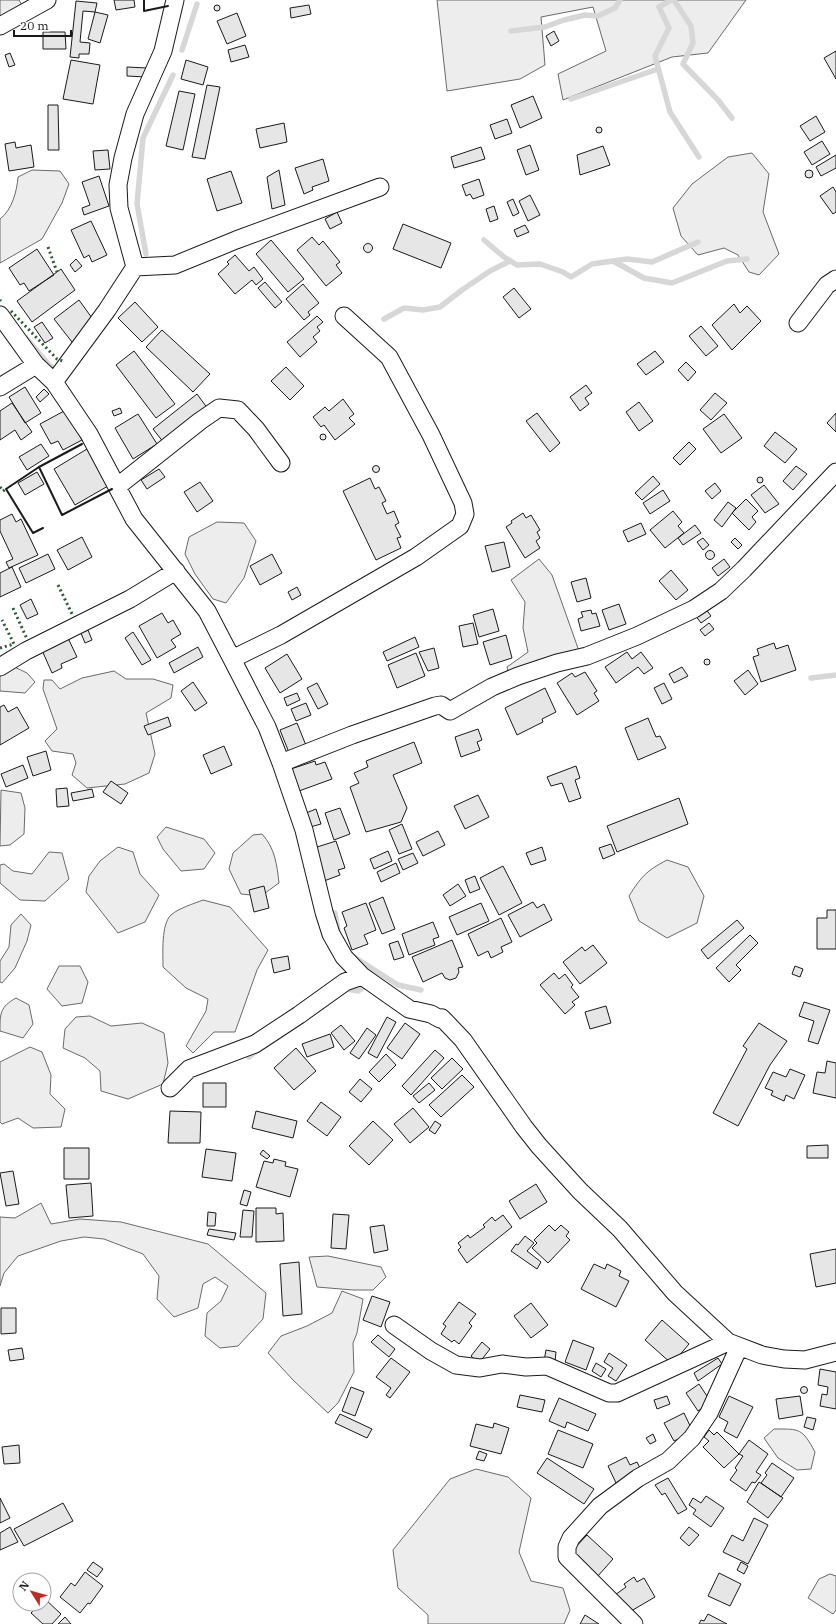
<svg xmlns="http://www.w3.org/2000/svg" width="836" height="1624" viewBox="0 0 836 1624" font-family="'IBM Plex Serif',serif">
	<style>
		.green { fill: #ededed; stroke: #6a6a6a }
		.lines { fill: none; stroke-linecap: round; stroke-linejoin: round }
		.stream { stroke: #d7d7d7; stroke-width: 5.5 }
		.building { fill: #e6e6e6; stroke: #1a1a1a }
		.minor-casing { stroke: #1a1a1a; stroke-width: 19 }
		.minor { stroke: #fff; stroke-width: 17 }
		.hedge { stroke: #2b5a34; stroke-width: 3; stroke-dasharray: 2 3; stroke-linecap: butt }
		.wall { stroke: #1a1a1a; stroke-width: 2 }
	</style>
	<rect width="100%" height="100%" fill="#fff"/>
	<path class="green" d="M0 0H19L25 10 0 22Z
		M437 0H746L708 53 672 57 563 100 558 74 606 51 593 7 541 17 545 65 520 79 447 91Z
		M752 153 769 174 763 212 779 254 759 275 749 272 738 255 724 248 698 255 681 236 673 208 692 184 728 157Z
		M32 170 60 171 69 184 62 203 42 239 0 263V219C12 210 17 191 18 177Z
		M217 522 244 523 256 541 244 578 226 603 213 599 195 574 185 554 189 537Z
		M539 559 552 575 579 651 510 678 507 667 528 652 523 628 525 602 511 580Z
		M0 660 27 673 35 682 25 693 0 691Z
		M114 671 126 679H153L173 685 171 698 146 713 155 754 149 773 125 784 87 788 72 775 76 763 73 754 52 751 45 741 57 729 43 689 44 680H52L60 689 82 678Z
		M1 790 21 793 25 808 24 834 10 845 0 846Z
		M166 827 204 839 215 853 204 869 181 871 163 849 157 837Z
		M262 834C275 848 277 865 279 883L261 896 241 894 229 869 233 853 253 835Z
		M118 847 133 852 140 874 159 895 145 922 118 933 86 892 89 876 100 861Z
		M49 852 62 853 69 879 45 901 20 900 0 883V865L4 864 13 871 32 874Z
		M667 860 688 867 704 896 697 923 667 938 639 921 629 896C641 877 646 871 667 860Z
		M203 900 230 907 268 950 257 970 235 1032H214L193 1053 186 1046 206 1011 208 999 186 988 163 967C163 954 161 924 171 915 179 908 193 904 203 900Z
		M21 914 31 925 27 941 15 968 2 983 0 982V961L9 947 11 925Z
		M59 966H80L88 982 82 1003 62 1006 47 989Z
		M16 998 29 1005 33 1024 23 1038 0 1031C0 1013 0 1007 16 998Z
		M90 1016 111 1026 142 1023 164 1033 168 1063 163 1084 128 1099 101 1091 100 1071 85 1058 63 1048 65 1029 76 1017Z
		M30 1047 42 1052 51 1075 50 1094 65 1109 61 1127 33 1128 18 1118 2 1124 0 1122V1062Z
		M41 1203 51 1224 80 1219 121 1222 208 1244 266 1293 263 1319 238 1346 220 1348 205 1336 207 1313 221 1301 228 1286 215 1277 203 1284 198 1308 174 1317 157 1299 159 1276 143 1254 104 1239 84 1237 61 1241 18 1256 4 1273 0 1286V1217L15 1218Z
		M328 1256 381 1267 386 1277 373 1290H353L317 1287 309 1257Z
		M342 1291 363 1299 357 1333 353 1343 354 1372 338 1403 328 1413 294 1381 268 1353 281 1336 307 1326 332 1313Z
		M774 1429C800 1429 802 1428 815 1452L811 1469 797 1470 778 1458 764 1438Z
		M476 1469 508 1477 531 1498 519 1552 531 1581 563 1588 570 1610 564 1624H428V1615L398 1588 393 1550 450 1479Z
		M830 1574 836 1576V1610L833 1614 808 1598 819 1579Z"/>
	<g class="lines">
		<path class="stream" d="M671 0 659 7 669 28 655 56 670 112 699 157
			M674 0 691 26 693 43 683 64 718 100 732 118
			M511 31 545 27 564 20 585 15 598 16 615 8 620 0
			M182 50 197 4
			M571 99 658 69
			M484 240 504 257 517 265 540 264 563 272 571 277 592 264 627 259 652 262 698 242
			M146 254 137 204 143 138 173 75
			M613 261 644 278 672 283 727 261 747 259
			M384 319 404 308 423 310 440 307 462 290 490 271 510 261
			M26 338 50 366 60 371
			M811 678 836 675
			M335 913 338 930
			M354 957 398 985 421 990
			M344 991 347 989 358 991 369 984
			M249 1057 258 1050"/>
	</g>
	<path class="building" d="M114 0H134L135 7 116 10Z
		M76 1 97 3 95 12 83 11 80 42 90 43 89 54H79V58L70 57Z
		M309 5 311 14 291 18 290 8Z
		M214 8a3 3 0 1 1 6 0a3 3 0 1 1-6 0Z
		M95 12 108 15 100 43 88 39Z
		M237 13 246 36 227 44 217 21Z
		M554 31 559 41 551 46 546 36Z
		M43 32H65L66 49H43Z
		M245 45 249 57 231 62 228 50Z
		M836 51V79L824 58Z
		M10 53 15 65 9 67 5 55Z
		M71 60 100 65 93 104 63 99Z
		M186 60 208 67 203 85 181 79Z
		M127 67 147 68 146 77 127 76Z
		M207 85 220 87 205 159 192 157Z
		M179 91 195 94 183 150 166 146Z
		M533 96 542 118 520 128 511 105Z
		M48 105H58L59 150H48Z
		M816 116 825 132 810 141 800 126Z
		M507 119 512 133 495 139 490 125Z
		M284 123 287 142 260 148 256 129Z
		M596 130a3 3 0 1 1 6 0a3 3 0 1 1-6 0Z
		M822 141 830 154 812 165 804 152Z
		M15 142 16 148 31 145 34 167 9 171 5 144Z
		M530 145 539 170 526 175 517 150Z
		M603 146 610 165 580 175 577 155Z
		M481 147 485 159 454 168 451 157Z
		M108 150 110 169 95 170 93 151Z
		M836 155V168L821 176 816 167Z
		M323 159 329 181 312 187 313 190 304 194 295 168Z
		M279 170 285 205 272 209 267 177Z
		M805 174a4 4 0 1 1 8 0a4 4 0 1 1-8 0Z
		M231 171 242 203 217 211 207 179Z
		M99 176 109 206 84 215 82 208 90 205 82 182Z
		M479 179 484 195 473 199 470 194 466 196 462 185Z
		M833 187 836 192V212L833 214 820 196Z
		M530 195 540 215 528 221 519 201Z
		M513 199 519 213 513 216 507 202Z
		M494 206 498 219 490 222 486 209Z
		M337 212 342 223 330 229 325 219Z
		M91 221 107 255 92 262 89 255 84 258 71 230Z
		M403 224 451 243 441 268 393 249Z
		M525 225 529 232 517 237 514 230Z
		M312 237 319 245 323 241 340 262 336 265 342 273 326 286 297 250Z
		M271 240 304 279 288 292 256 254Z
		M363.5 248a4.5 4.5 0 1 1 9 0a4.5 4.5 0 1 1-9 0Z
		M37 249 54 275 29 291 24 283 20 285 9 268Z
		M235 255 249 271 254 267 263 279 256 285 252 280 235 294 218 274 229 264 227 262Z
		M76 259 82 266 75 272 70 265Z
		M61 269 75 290 32 322 17 301Z
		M265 282 282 302 275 308 258 288Z
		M303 284 319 303 308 312 310 315 304 320 286 299Z
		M514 288 531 309 519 318 503 297Z
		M79 300 92 318 93 327 72 342 54 319Z
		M135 302 158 327 142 342 118 318Z
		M734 304 740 313 747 306 761 321 732 350 712 325Z
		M317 316 323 322 317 327 320 331 313 337 317 342 300 357 287 342Z
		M42 322 53 338 45 343 34 327Z
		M701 326 718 346 706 356 689 336Z
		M162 330 210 374 193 392 146 347Z
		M134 351 175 404 156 418 116 365Z
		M655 351 664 362 646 375 637 364Z
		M686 362 696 372 688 381 678 370Z
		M286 367 304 386 290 400 271 381Z
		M586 385 592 393 585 398 589 404 580 411 570 397Z
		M25 387 41 413 25 423 9 397Z
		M44 389 49 394 40 402 36 397Z
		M715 393 727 403 711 420 700 410Z
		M197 394 208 409 164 443 153 429Z
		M343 399 354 414 349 418 355 424 335 440 324 425 321 427 313 417 325 407 329 411Z
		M639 402 653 421 639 431 626 412Z
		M12 403 32 432 21 440 15 430 0 440V411Z
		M120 408 122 413 114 416 112 411Z
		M66 410 82 440 63 450 58 441 51 444 40 424Z
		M537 413 560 443 550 452 526 421Z
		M836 413V432L827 423Z
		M138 414 157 444 133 459 115 428Z
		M724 414 742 438 721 453 703 429Z
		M775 432 797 449 785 463 764 446Z
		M320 437a3 3 0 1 1 6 0a3 3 0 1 1-6 0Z
		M689 442 696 449 680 465 673 458Z
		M41 444 49 456 27 470 19 457Z
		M87 449 108 486 75 505 54 469Z
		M372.5 469a3.5 3.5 0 1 1 7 0a3.5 3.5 0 1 1-7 0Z
		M796 466 807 474 793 490 783 481Z
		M159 469 165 477 147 489 141 480Z
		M37 472 44 484 25 495 18 483Z
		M653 476 660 484 642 500 635 493Z
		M757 480a3 3 0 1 1 6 0a3 3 0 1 1-6 0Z
		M370 478 375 489 379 487 386 501 382 503 387 514 394 511 399 523 395 525 401 537 397 538 401 548 376 560 343 491Z
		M200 482 213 501 197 512 184 492Z
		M715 483 721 491 712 499 705 491Z
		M764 485 779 504 765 513 751 495Z
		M663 490 670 501 650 514 643 503Z
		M746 499 758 511 752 517 756 522 749 530 732 513Z
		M728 502 736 508 722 527 714 520Z
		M673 511 682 522 678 526 684 533 665 548 650 530Z
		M523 513 526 518 531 515 540 530 537 532 540 538 536 541 540 548 525 558 506 527 512 523 511 521Z
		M12 514 16 522 21 519 38 555 9 568 6 562 13 559 0 531V520Z
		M641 523 646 534 628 542 623 531Z
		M695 525 701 533 683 545 678 538Z
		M82 537 92 557 68 570 57 550Z
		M703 538 709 545 703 550 697 542Z
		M735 538 742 545 738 549 731 542Z
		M504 542 510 567 492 572 485 546Z
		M705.5 555a4.5 4.5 0 1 1 9 0a4.5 4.5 0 1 1-9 0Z
		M48 554 55 569 26 583 19 568Z
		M272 554 282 573 260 585 250 566Z
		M724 559 730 567 718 576 712 568Z
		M12 567 21 587 0 597V573Z
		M671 570 688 590 676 600 659 581Z
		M586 578 591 598 577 602 571 582Z
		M297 587 301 595 292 600 288 592Z
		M31 599 38 614 27 619 20 605Z
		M619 604 626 624 609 630 602 610Z
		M705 608 711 616 701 623 695 615Z
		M493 609 499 631 479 637 473 615Z
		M591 610 592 614 596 613 600 626 581 631 578 619 583 617 581 612Z
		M162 613 168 623 173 620 181 634 171 640 176 647 157 658 139 626Z
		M473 623 478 644 463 647 459 626Z
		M709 623 714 629 705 636 700 630Z
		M88 630 92 640 85 643 81 633Z
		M133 632 151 660 142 665 125 638Z
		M506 635 512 658 490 665 483 642Z
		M67 636 77 657 61 664 62 668 52 673 41 648Z
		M415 637 419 647 387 661 383 652Z
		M774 643 776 649 788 645 796 670 761 682 753 657 759 655 757 649Z
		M198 647 203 657 174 673 169 663Z
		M434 648 439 668 428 671 419 652Z
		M627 652 632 659 641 652 653 668 644 674 638 667 616 683 605 667Z
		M416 653 425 676 397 688 388 665Z
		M287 654 302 679 280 693 265 668Z
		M704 662a3 3 0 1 1 6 0a3 3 0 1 1-6 0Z
		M682 667 688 676 674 683 669 674Z
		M748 670 758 684 745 695 734 681Z
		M585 672 597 691 594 693 599 701 577 715 557 683 572 673 575 677Z
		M193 682 207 703 195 711 181 691Z
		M317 683 328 704 318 709 307 688Z
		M664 683 672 699 662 704 654 688Z
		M545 688 556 712 542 719 543 722 517 735 505 708Z
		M297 693 300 700 287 706 284 698Z
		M306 703 311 715 296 721 291 709Z
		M4 705 8 712 17 707 29 728 0 745V707Z
		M168 717 171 726 148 735 144 726Z
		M648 718 656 737 660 736 666 748 638 760 625 728Z
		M297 723 307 748 290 755 280 730Z
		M478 729 482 740 477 742 480 750 461 757 455 737Z
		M414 742 422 763 393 775 407 808 401 822 366 832 350 787 359 783 354 773 368 767 366 761Z
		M224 746 232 765 211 774 203 755Z
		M46 751 51 770 33 776 27 757Z
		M315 761 316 765 325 762 332 779 299 791 291 769Z
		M23 765 28 778 6 787 1 774Z
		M576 766 580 778 575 780 581 798 569 802 562 783 551 786 547 777Z
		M111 781 128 793 121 804 103 792Z
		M67 788 69 806 57 807 56 789Z
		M92 789 94 797 73 801 71 793Z
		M478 795 489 817 465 829 454 806Z
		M679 798 688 824 617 852 607 826Z
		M340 808 350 834 334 840 325 813Z
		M316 809 321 824 310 827 306 813Z
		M402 824 412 849 399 854 389 830Z
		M438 831 445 845 423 856 416 842Z
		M336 841 345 868 338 870 340 875 324 881 314 848Z
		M611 844 615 854 603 859 599 848Z
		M542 847 546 860 531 865 526 853Z
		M388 851 392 861 374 869 370 859Z
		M413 853 418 863 403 870 398 859Z
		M396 863 400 873 381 882 377 872Z
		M503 866 522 903 499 915 480 878Z
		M475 876 480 889 470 893 465 880Z
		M458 884 466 896 450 906 443 895Z
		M264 886 269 908 254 912 249 890Z
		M383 897 395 929 382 934 369 903Z
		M533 902 537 908 544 904 552 920 520 937 508 915Z
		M366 903 376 930 364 935 368 944 352 950 344 928 347 926 342 912Z
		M481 903 489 921 457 935 449 917Z
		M827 910H836V949H817V918H827Z
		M501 918 512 942 501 947 503 952 491 958 488 951 478 956 468 934Z
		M737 920 744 928 708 959 701 950Z
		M433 922 439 937 433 939 435 945 409 955 402 934Z
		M750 935 758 943 736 965 741 970 729 982 716 968Z
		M452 940 463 967 458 968 459 972 456 978 450 980 445 978 442 973 423 982 412 957Z
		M398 941 404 957 394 960 389 944Z
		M593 945 607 963 580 984 563 962 582 947 585 951Z
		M288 956 290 969 274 973 271 959Z
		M795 966 803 969 800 977 792 974Z
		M554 973 559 979 565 974 573 985 571 987 579 997 572 1002 575 1005 565 1014 540 985Z
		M804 1002 830 1010 818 1044 808 1041 814 1021 799 1016Z
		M606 1006 611 1023 590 1029 585 1012Z
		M387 1017 396 1022 377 1058 368 1053Z
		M405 1023 420 1034 402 1059 387 1048Z
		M759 1023 787 1041 770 1065 738 1126 713 1113 747 1049 743 1046Z
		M341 1025 355 1041 344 1050 331 1033Z
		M367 1028 376 1035 359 1059 350 1053Z
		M330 1034 334 1047 307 1057 302 1044Z
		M296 1048 316 1071 294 1090 274 1068Z
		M435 1050 444 1058 411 1095 402 1086Z
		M386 1054 396 1065 379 1082 369 1072Z
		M452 1058 463 1069 442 1089 431 1078Z
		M827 1061 836 1063V1098L813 1093 817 1072 825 1073Z
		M790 1069 805 1075 794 1099 786 1095 784 1101 771 1095 773 1091 765 1088 773 1072 786 1077Z
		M462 1075 474 1087 441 1117 429 1105Z
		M360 1079 372 1089 361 1102 349 1092Z
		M203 1083H226V1107H203Z
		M429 1083 435 1090 419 1103 413 1096Z
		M321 1102 341 1117 327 1136 307 1121Z
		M413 1108 429 1127 410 1143 394 1124Z
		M170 1111 201 1112 200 1143H168Z
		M256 1111 297 1121 293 1138 252 1128Z
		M373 1121 393 1140 369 1165 349 1146Z
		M435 1121 441 1125 435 1134 429 1130Z
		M828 1145V1158H807V1146Z
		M64 1148H89V1179H64Z
		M206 1149 236 1153 232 1181 202 1177Z
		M263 1150 270 1156 267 1159 260 1154Z
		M274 1159 286 1162 285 1166 298 1169 290 1197 256 1187 264 1161 273 1163Z
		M13 1171 19 1204 6 1206 0 1173Z
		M91 1183 93 1216 69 1218 66 1185Z
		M536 1184 547 1202 520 1219 509 1201Z
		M244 1190 251 1192 247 1206 240 1204Z
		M256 1208H276V1214L283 1213 284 1241 256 1242Z
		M243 1210 254 1211 252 1237H240Z
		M208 1212 216 1213 215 1226H207Z
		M333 1214 349 1215 346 1249 331 1248Z
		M503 1215 512 1227 467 1263 458 1250 461 1247 458 1243 468 1235 470 1238 485 1227 483 1225 492 1217 495 1221Z
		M384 1225 388 1250 374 1253 370 1227Z
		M549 1225 555 1231 561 1225 569 1232 566 1236 570 1240 548 1263 532 1248 537 1243 534 1240Z
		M209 1229 236 1233 234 1240 207 1235Z
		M525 1236 534 1243 527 1251 541 1262 537 1269 511 1251 516 1244 518 1245Z
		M836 1249V1283L816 1287 810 1254Z
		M299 1262 302 1314 283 1316 280 1264Z
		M594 1264 605 1269 607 1264 621 1271 619 1276 629 1281 616 1307 581 1289Z
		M372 1296 390 1302 381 1327 363 1320Z
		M459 1302 476 1314 469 1323 472 1326 459 1344 454 1340 452 1342 441 1334 446 1326 443 1324Z
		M531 1303 548 1325 531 1338 514 1316Z
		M1 1308H16V1333L1 1334Z
		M662 1320 689 1344 672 1364 645 1340Z
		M378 1335 395 1349 389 1357 371 1342Z
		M573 1340 594 1348 586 1370 565 1362Z
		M482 1342 490 1349 479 1363 471 1356Z
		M22 1348 24 1359 10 1361 8 1350Z
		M546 1350 556 1352 555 1362 544 1361Z
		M609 1353 627 1365 616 1381 608 1376 613 1368 604 1362Z
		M391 1358 410 1372 390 1398 386 1395 391 1388 376 1377Z
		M718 1358 722 1364 698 1381 694 1373Z
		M596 1363 606 1369 601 1377 592 1371Z
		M820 1369 836 1372V1409L820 1406 822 1394 827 1395 828 1387 818 1385Z
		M699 1384 711 1402 698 1411 686 1393Z
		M800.5 1390a3.5 3.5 0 1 1 7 0a3.5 3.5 0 1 1-7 0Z
		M351 1387 364 1392 355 1416 342 1411Z
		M520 1395 545 1400 542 1412 517 1407Z
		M667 1396 670 1404 657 1409 654 1400Z
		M729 1396 753 1407 737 1438 724 1431 728 1422 719 1417Z
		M800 1396 803 1415 779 1419 776 1399Z
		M559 1398 596 1414 588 1431 567 1422 565 1428 549 1421Z
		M684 1413 693 1432 674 1441 664 1423Z
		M340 1414 372 1429 367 1438 335 1423Z
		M807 1417 816 1419 813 1430 804 1427Z
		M494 1423 509 1428 501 1454 470 1446 476 1424 493 1428Z
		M558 1430 593 1444 583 1468 548 1454Z
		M709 1430 714 1435 717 1432 739 1454 724 1468 703 1447 709 1441 704 1437Z
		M653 1434 656 1441 650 1444 646 1438Z
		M749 1440 768 1454 756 1472 761 1475 755 1483 752 1482 746 1491 730 1480 737 1470 735 1468 743 1456 739 1454Z
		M19 1445 20 1463 4 1464 2 1447Z
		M479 1451 487 1454 484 1461 476 1459Z
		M626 1457 630 1465 637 1462 641 1470 616 1483 608 1466Z
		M547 1458 594 1489 584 1504 537 1473Z
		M772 1463 794 1478 781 1497 761 1483 767 1475 765 1473Z
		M668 1478 687 1509 678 1514 665 1493 662 1495 655 1485Z
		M759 1482 783 1498 768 1518 747 1502Z
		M706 1496 724 1508 711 1527 693 1514 696 1510 689 1505 693 1498 701 1503Z
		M0 1498 10 1518 0 1523Z
		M63 1503 73 1521 24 1546 14 1529Z
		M754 1518 768 1525 748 1564 723 1552 732 1535 743 1541Z
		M10 1527 18 1542 0 1550V1533Z
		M689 1527 699 1535 689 1546 680 1538Z
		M587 1535 613 1559 597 1577 571 1552Z
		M93 1562 103 1569 97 1577 87 1570Z
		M741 1562 748 1566 744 1574 737 1570Z
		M85 1572 103 1586 90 1604 88 1603 80 1613 60 1597 71 1583 75 1586Z
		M719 1573 741 1584 730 1606 708 1596Z
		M634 1577 637 1582 644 1578 655 1597 626 1614 615 1595 626 1587 624 1584Z
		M45 1599 61 1614 52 1624H43L31 1613 40 1604H44Z
		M708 1614 727 1624H699L701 1620 704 1621Z
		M585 1615 599 1624H580Z
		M65 1617 71 1624H58Z"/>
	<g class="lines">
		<defs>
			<path id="minor" d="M0 26 47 0
				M135 267 175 265 236 240 380 187
				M0 315 36 365 54 382 89 434 134 519 207 611 232 659 267 727 281 763 304 830 324 912 331 934 344 957 362 976 409 1009 431 1014 440 1019 442 1018 463 1040 524 1127 539 1146 580 1191 620 1229 675 1293 728 1342 762 1355 784 1359 805 1360 836 1352
				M798 323 827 285 836 279
				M54 382 107 310 135 267 119 208 118 185 123 158 135 114 163 51 175 0
				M0 387 36 365
				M118 486 200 421 219 408 238 410 256 429 281 463
				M232 659 281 635 416 557 460 526 465 514 463 503 431 435 389 357 344 316
				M0 667 26 651 130 599 176 571
				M281 763 352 735 435 706 441 705 450 711 492 687 518 676 557 663 587 656 637 636 694 609 721 591 744 569 836 472
				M170 1088 189 1069 255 1044 299 1015 345 982 362 976
				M394 1325 431 1351 456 1365 480 1368 502 1364 526 1367 547 1366 609 1393H617L728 1342
				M634 1624 567 1557V1547L571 1538 600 1506 638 1478 668 1461 692 1438 709 1413 739 1347"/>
		</defs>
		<use href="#minor" class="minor-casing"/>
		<use href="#minor" class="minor"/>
		<path class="hedge" d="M48 247 57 272
			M0 300 1 301
			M11 311 57 359 63 361
			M0 487 3 491 6 489
			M58 585 73 616
			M13 608 27 639
			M0 648 14 644 2 620"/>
		<path class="wall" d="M144 0V11L168 6
			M39 467 82 444
			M43 528 33 533 6 489 39 467 62 515 112 489"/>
	</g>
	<g transform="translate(32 1592) rotate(307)"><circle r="19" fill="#ffffff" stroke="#a3a3a3"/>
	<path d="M0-3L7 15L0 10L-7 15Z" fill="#c62828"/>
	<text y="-6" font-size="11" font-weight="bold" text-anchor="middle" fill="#1a1a1a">N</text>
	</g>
	<path d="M14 30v6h57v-6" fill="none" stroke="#1a1a1a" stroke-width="2"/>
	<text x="20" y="30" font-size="12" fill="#1a1a1a" stroke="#ffffff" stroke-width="3" paint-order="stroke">20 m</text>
</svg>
